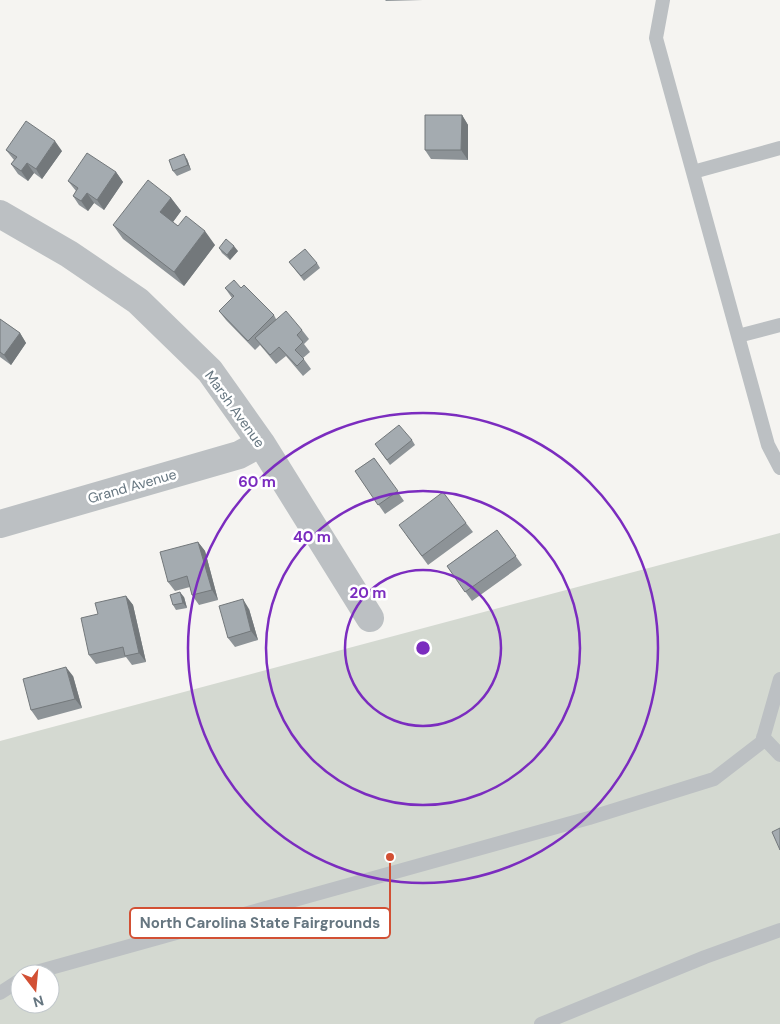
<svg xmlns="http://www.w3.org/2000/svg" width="780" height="1024" viewBox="0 0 780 1024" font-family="'DM Sans',sans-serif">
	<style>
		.green { fill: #d4d9d1; fill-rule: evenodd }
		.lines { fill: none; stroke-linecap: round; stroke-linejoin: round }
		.service { stroke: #bcc0c3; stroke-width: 14 }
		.minor { stroke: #bcc0c3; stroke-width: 28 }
		.wall { fill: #8d9397 }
		.shaded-wall { fill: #73787b }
		.building { fill: #a4abb0; stroke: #73787b }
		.ring { fill: none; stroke: #7b2cbf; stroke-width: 2.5 }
		.labels { text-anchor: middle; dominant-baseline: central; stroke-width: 5; stroke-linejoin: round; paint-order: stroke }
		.street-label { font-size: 14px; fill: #667680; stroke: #fff }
		.centre { fill: #7b2cbf; stroke: #fff; stroke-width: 2.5 }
		.ring-label { font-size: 15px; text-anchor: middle; font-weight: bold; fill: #7b2cbf; stroke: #fff; stroke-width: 5; stroke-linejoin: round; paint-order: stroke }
		.leader { fill: none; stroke: #d25034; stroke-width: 2 }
		.callout-dot { fill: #d25034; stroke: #fff; stroke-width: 2 }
		.callout { fill: #fff; stroke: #d25034; stroke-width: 2 }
		.callout-label { font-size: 15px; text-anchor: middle; font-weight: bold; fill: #667680 }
	</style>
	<rect width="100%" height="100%" fill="#f5f4f1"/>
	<path class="green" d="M780 533V1024H0V741ZM20 974H50V1004H20Z"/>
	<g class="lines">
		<path class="service" d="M663 0 656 38 768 445 780 468
			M693 172 780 148
			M738 336 780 325
			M763 737 780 755
			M29 974 589 818 714 779 762 742 780 679
			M0 993 20 980
			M541 1024 705 957 780 930"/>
		<path class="minor" d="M0 214 69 254 138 301 210 371 261 443 370 618
			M0 524 239 455 261 443"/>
	</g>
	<path class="wall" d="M385 0H423L386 1Z
		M462 115 468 125V160L431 159 425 150Z
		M6 150 62 151 42 179 34 173 28 181 18 174 11 164 14 160Z
		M187 159 191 170 177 176 173 171Z
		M116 172 123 182 104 210 94 203 88 211 79 205 73 196 76 191 68 181Z
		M171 198 181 211 173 222 178 226 215 245 184 286 123 239 113 225Z
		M219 248 238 251 230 260 222 253Z
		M289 262 317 263 320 268 304 281Z
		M225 288H241L274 315 276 319 302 330 309 339 304 344 310 352 303 358 311 369 303 376 286 356 276 364 260 345 255 350 226 320 219 311 232 298Z
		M0 319 20 333 26 343 11 365 0 357Z
		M412 440 415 445 390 465 375 444Z
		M374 458 404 501 385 514 355 471Z
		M466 523 473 532 428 565 406 535Z
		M497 530 522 565 472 601 447 566Z
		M198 542 205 551 218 600 199 605 192 595 190 587 175 591 168 582Z
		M126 596 133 605 146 662 132 665 126 657 96 664 89 655 98 614Z
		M184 597 187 608 176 610 173 605Z
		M249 609 258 640 235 647 228 638Z
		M73 676 82 708 38 720 31 710Z"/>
	<path class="shaded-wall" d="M462 115 468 125V160L461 150Z
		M55 141 62 151 42 179 36 169Z
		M184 154 187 159 191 170 188 165Z
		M27 163 34 173 28 181 21 171Z
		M116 172 123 182 104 210 97 200Z
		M87 193 94 203 88 211 81 201Z
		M171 198 181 211 170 226 160 212Z
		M205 231 215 245 184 286 174 272Z
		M234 246 238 251 230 260 227 255Z
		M20 333 26 343 11 365 4 355Z
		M198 542 205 551 218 600 212 590Z
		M180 592 184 597 187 608 183 603Z
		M126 596 133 605 146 662 139 653Z
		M243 599 249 609 258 640 251 631Z
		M66 667 73 676 82 708 75 699Z"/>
	<path class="building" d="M425 115H462L461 150H425Z
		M26 121 55 141 36 169 27 163 21 171 11 164 17 157 6 150Z
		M87 153 116 172 97 200 87 193 81 201 73 196 78 188 68 181Z
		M184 154 188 165 173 171 169 160Z
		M148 180 171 198 160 212 178 226 186 216 205 231 174 272 113 225Z
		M226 239 234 246 227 255 219 248Z
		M305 249 317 263 301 276 289 262Z
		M234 280 241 288 244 285 274 315 248 341 219 311 234 296 225 288Z
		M286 311 302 330 297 335 303 342 295 350 304 359 297 366 279 347 270 355 255 338Z
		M0 319 20 333 4 355 0 352Z
		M399 425 412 440 387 460 375 444Z
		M374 458 398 491 378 505 355 471Z
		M443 492 466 523 422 556 399 525Z
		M497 530 516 556 465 592 447 566Z
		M198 542 212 590 192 595 187 576 168 582 160 552Z
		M180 592 183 603 173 605 170 595Z
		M126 596 139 653 125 656 123 647 89 655 81 618 98 614 95 603Z
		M243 599 251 631 228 638 219 606Z
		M66 667 75 699 31 710 23 679Z
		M780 828V850L772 832Z"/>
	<g class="ring">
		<circle cx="423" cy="648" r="78"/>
		<circle cx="423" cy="648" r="157"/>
		<circle cx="423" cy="648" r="235"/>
	</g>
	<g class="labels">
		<g class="street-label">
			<text transform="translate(235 409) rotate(54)">Marsh Avenue</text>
			<text transform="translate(132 486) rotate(-16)">Grand Avenue</text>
		</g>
	</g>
	<circle cx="423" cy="648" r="8" class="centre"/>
	<g class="ring-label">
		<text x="257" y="487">60 m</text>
		<text x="312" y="542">40 m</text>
		<text x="368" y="598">20 m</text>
	</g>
	<path class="leader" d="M390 857L390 923"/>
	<circle class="callout-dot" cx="390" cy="857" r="5"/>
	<rect class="callout" x="130" y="908" width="260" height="30" rx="5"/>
	<g class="callout-label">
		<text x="260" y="928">North Carolina State Fairgrounds</text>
	</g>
	<g transform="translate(35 989) rotate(164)"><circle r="24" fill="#ffffff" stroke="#c2c8cc"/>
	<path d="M0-4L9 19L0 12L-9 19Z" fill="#d25034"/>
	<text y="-8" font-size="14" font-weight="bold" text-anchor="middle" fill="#667680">N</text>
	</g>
</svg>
